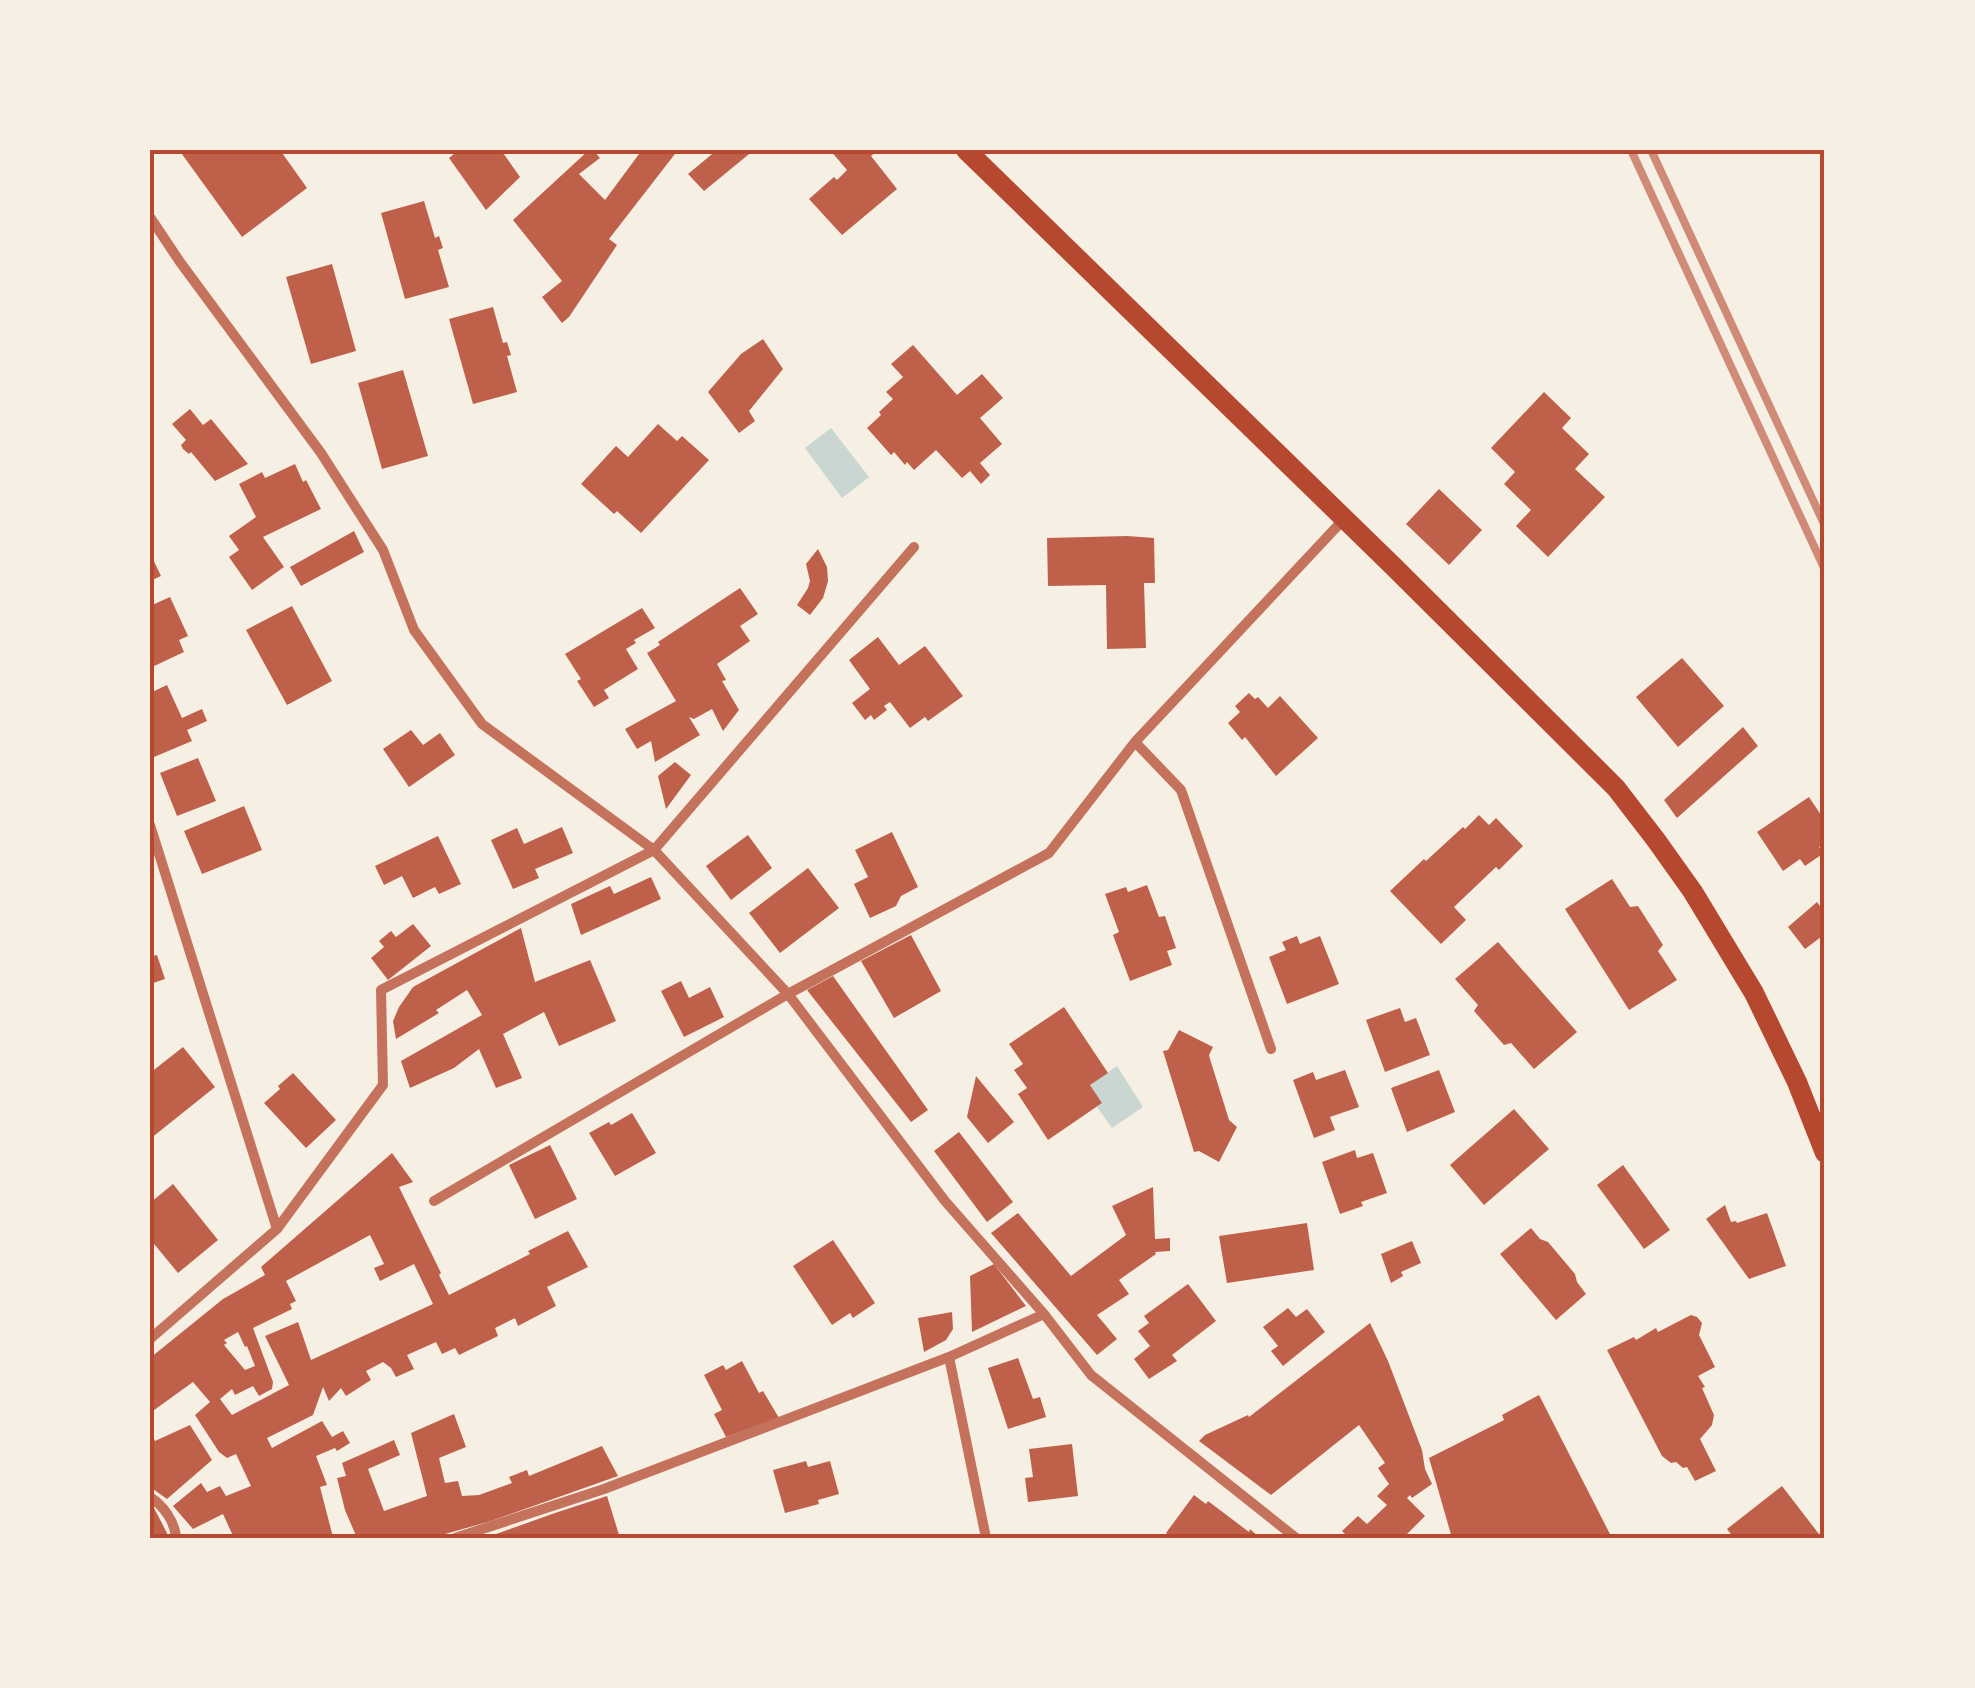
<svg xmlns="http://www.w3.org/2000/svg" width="1975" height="1688" viewBox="0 0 1975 1688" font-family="Ubuntu,sans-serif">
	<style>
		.water { fill: #c9d6d2 }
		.building { fill: #bf614a; fill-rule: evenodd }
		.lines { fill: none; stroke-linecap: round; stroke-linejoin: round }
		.minor { stroke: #c5725c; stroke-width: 10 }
		.secondary { stroke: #b5482f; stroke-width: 20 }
		.rail { stroke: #cf8b77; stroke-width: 8 }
		.neatline { fill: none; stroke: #b5482f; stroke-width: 4 }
	</style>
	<rect width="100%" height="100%" fill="#f6efe4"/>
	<path class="water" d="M831 428 869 477 842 498 805 448Z
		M1117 1066 1143 1107 1112 1128 1097 1107 1102 1103 1090 1085Z"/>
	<path class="building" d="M179 150H280L307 188 242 237Z
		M459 150H501L520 177 486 210 449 158Z
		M589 150H593L600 158 579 174 605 200 642 150H678L609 239 617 245 569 317 562 323 542 297 562 281 513 220Z
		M717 150H754L704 191 688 174Z
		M830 150H878L871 156 897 189 842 235 809 199 834 177 837 180 847 170Z
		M424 201 435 238 439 236 443 248 438 250 449 287 405 299 381 213Z
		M332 264 356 351 311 364 286 277Z
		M493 307 503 343 507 342 511 355 507 356 517 392 473 404 449 319Z
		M763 339 783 369 749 411 755 421 739 433 708 392 741 354Z
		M913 345 957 395 982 374 1003 398 980 418 1002 444 980 463 990 475 981 484 970 471 962 478 936 450 914 470 907 462 905 465 894 452 891 455 867 428 881 415 879 412 893 399 886 392 903 377 891 364Z
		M403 370 428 456 382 469 358 383Z
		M1544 392 1571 418 1562 428 1589 454 1575 469 1605 497 1548 557 1516 526 1531 510 1504 484 1515 472 1491 448Z
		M190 409 203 425 211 419 248 464 215 481 191 452 189 454 183 449 181 445 186 440 172 424Z
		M658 424 677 441 682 436 709 460 641 533 617 511 614 514 581 484 616 446 628 457Z
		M295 464 303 482 306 480 321 509 263 537 284 567 252 590 229 557 239 550 229 536 256 517 239 484 262 472 265 478Z
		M1439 489 1482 530 1449 565 1406 524Z
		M354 531 364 552 301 586 290 567Z
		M1127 536 1154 538 1155 583H1144L1146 648 1107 649 1106 585 1048 586 1047 538Z
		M818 549 827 567 828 581 823 598 810 615 797 605 808 588 810 581 806 564Z
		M150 553 161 576 150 581Z
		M740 588 758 614 740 626 750 641 717 664 726 680 722 681 739 710 723 731 712 709 694 719 689 717 700 735 655 762 651 741 637 749 625 729 676 701 647 653 660 645 658 642Z
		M170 597 188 636 179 640 184 652 150 668V606Z
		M292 606 332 681 287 705 246 630Z
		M642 608 655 628 634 640 636 643 626 649 638 669 604 690 609 698 594 707 577 681 581 679 565 654Z
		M878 637 899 665 925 646 963 696 928 721 925 717 910 728 890 702 884 706 887 710 874 720 871 715 865 720 852 703 870 689 849 660Z
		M1682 658 1724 706 1678 747 1636 697Z
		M167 685 182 718 202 709 207 721 187 730 192 741 154 757 150 748V693Z
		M1249 693 1255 699 1258 697 1268 708 1280 696 1318 738 1276 776 1245 737 1242 740 1228 723 1240 712 1235 706Z
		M1743 727 1758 746 1677 818 1664 800Z
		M411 730 423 745 440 733 455 755 409 787 383 749Z
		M198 758 216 801 177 816 160 773Z
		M675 762 691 775 666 809 658 776Z
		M1809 797 1825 821V843L1819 847 1824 853 1805 866 1800 859 1783 871 1757 832Z
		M244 806 262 850 202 874 184 831Z
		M1479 815 1489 825 1496 818 1523 846 1499 870 1496 867 1454 907 1466 920 1441 944 1390 891 1424 859 1426 861 1463 827 1465 829Z
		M562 827 573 853 535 869 539 878 513 889 491 840 517 828 524 844Z
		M892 832 918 887 901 896 896 906 870 918 854 884 868 877 855 850Z
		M748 835 772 868 731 900 706 866Z
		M438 836 461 884 439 894 435 887 413 898 402 876 384 885 375 866Z
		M808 868 839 908 780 953 749 913Z
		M651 877 661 899 581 935 571 904 610 886 614 894Z
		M1612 879 1630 907 1638 906 1663 945 1658 951 1677 980 1629 1010 1565 909Z
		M1147 885 1159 917 1165 916 1176 948 1167 951 1172 965 1130 981 1113 935 1119 932 1105 894 1126 887 1128 892Z
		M1817 902 1823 910 1825 908V934L1805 949 1788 927Z
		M413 924 431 946 388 980 371 958 384 947 379 941 391 931 396 937Z
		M521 928 535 982 590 960 616 1021 559 1046 544 1012 503 1034 522 1078 496 1088 479 1049 454 1068 410 1088 401 1061 482 1015 467 990 436 1010 439 1013 396 1039 393 1021 399 1007 413 987Z
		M911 935 941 991 894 1018 861 961Z
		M1297 936 1300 944 1320 936 1339 984 1287 1004 1269 957 1286 950 1282 942Z
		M1498 942 1577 1032 1534 1069 1511 1043 1504 1045 1474 1011 1478 1005 1455 979Z
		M151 949 153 956 157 955 165 979 150 984Z
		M833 976 928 1110 911 1122 807 990Z
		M681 981 689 998 710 987 724 1017 684 1037 661 991Z
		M1064 1007 1108 1073 1090 1085 1102 1103 1048 1140 1018 1094 1027 1088 1014 1070 1023 1064 1009 1044Z
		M1400 1008 1405 1022 1416 1018 1430 1055 1385 1072 1366 1020Z
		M1179 1030 1213 1047 1209 1055 1210 1059 1229 1120 1237 1127 1219 1162 1199 1151 1194 1152 1163 1051 1168 1050Z
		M183 1047 215 1087 150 1139V1073Z
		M1345 1070 1359 1107 1330 1117 1335 1130 1314 1138 1293 1080 1313 1072 1316 1080Z
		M1439 1070 1455 1112 1407 1132 1391 1088Z
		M293 1073 336 1120 306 1148 264 1103 280 1089 278 1086Z
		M976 1076 1014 1122 988 1143 967 1117Z
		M1514 1109 1549 1149 1484 1205 1450 1165Z
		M632 1113 656 1153 615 1176 589 1133 609 1122 611 1125Z
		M959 1132 1013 1202 987 1222 934 1151Z
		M550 1145 577 1199 535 1219 509 1165Z
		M1355 1150 1357 1158 1373 1153 1387 1193 1361 1202 1363 1206 1340 1214 1322 1162Z
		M392 1153 413 1182 399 1187 441 1273 439 1275 449 1295 530 1254 528 1251 568 1231 588 1267 547 1287 556 1306 518 1326 515 1318 495 1328 498 1336 459 1355 455 1348 442 1354 436 1342 407 1355 414 1369 396 1377 391 1368 383 1362 366 1371 371 1380 346 1396 341 1388 329 1401 323 1387 313 1415 267 1438 272 1448 322 1421 332 1437 343 1431 350 1443 337 1451 335 1448 316 1456 327 1485 320 1487 333 1537 234 1538 223 1514 193 1529 173 1506 201 1483 207 1492 220 1486 226 1496 251 1486 236 1454 227 1458 219 1452 195 1415 210 1402 193 1382 150 1413V1358L223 1299 265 1275 261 1267ZM370 1235 384 1264 374 1268 380 1281 414 1264 433 1304 311 1360 298 1322 265 1336 289 1385 232 1415 220 1399 232 1389 235 1395 253 1386 259 1396 272 1389 273 1382 253 1328 292 1309 290 1304 296 1301 286 1281ZM238 1332 245 1347 247 1346 255 1366 245 1370 224 1345 227 1343 224 1340Z
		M1623 1165 1670 1230 1644 1249 1597 1185Z
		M173 1184 218 1240 178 1273 150 1239V1203Z
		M1153 1187 1155 1239 1170 1238V1251L1155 1252 1156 1254 1119 1280 1129 1294 1097 1315 1117 1339 1097 1355 991 1233 1018 1213 1071 1276 1126 1235 1112 1206Z
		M1725 1205 1731 1222 1736 1221 1737 1223 1767 1213 1786 1266 1749 1279 1706 1219Z
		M1307 1223 1314 1270 1227 1283 1219 1236Z
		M1531 1228 1540 1239 1548 1242 1575 1274 1577 1282 1586 1294 1556 1320 1500 1254Z
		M833 1240 875 1303 853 1318 850 1313 832 1325 793 1266Z
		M1412 1241 1421 1263 1401 1272 1403 1276 1391 1283 1381 1254Z
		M994 1264 1026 1306 972 1332 970 1276Z
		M1188 1284 1216 1321 1172 1355 1177 1361 1149 1379 1134 1359 1150 1346 1138 1331 1149 1323 1144 1316Z
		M1288 1308 1296 1317 1307 1309 1325 1332 1283 1366 1271 1351 1278 1346 1263 1327Z
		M952 1312 953 1329 946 1340 924 1352 918 1318Z
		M1691 1315 1697 1317 1702 1323 1699 1335 1715 1367 1698 1376 1705 1387 1702 1388 1714 1415 1712 1425 1700 1439 1716 1471 1695 1481 1687 1467 1683 1468 1676 1462 1671 1463 1662 1456 1607 1350 1634 1337 1636 1340 1656 1328 1658 1332Z
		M1370 1323 1388 1361 1422 1450 1425 1469 1432 1484 1412 1498 1410 1495 1407 1498 1425 1516 1403 1538H1349L1342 1531 1358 1516 1367 1524 1387 1505 1377 1496 1389 1484 1378 1468 1385 1463 1359 1425 1271 1495 1199 1441 1205 1435 1248 1415 1249 1417Z
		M1018 1358 1033 1399 1040 1397 1046 1417 1008 1429 988 1368Z
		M742 1361 759 1393 763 1391 779 1418 726 1437 714 1414 722 1410 704 1375 723 1365 726 1370Z
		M1539 1395 1612 1538H1452L1429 1458 1504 1420 1502 1415Z
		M454 1414 466 1447 439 1458 445 1483 458 1481 462 1496 479 1495 512 1483 509 1477 527 1470 529 1476 602 1446 618 1476 491 1521 431 1538H357L345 1510 337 1478 346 1476 342 1463 394 1440 400 1455 368 1469 384 1511 427 1496 411 1433Z
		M190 1425 212 1460 167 1499 150 1487V1430L155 1441Z
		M1072 1444 1078 1496 1028 1502 1025 1478 1033 1477 1029 1449Z
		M806 1461 808 1467 830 1461 839 1494 818 1500 819 1504 785 1513 773 1470Z
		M1782 1486 1822 1538H1734L1727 1529Z
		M1194 1495 1206 1504 1208 1501 1249 1532 1250 1529 1260 1538H1172L1166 1533Z
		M607 1496 620 1538H485L555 1513Z
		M153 1506 167 1533V1538H150V1507Z"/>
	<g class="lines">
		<path class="minor" d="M150 217 180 262 321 453 383 550 414 630 482 724 654 850 788 994 945 1201 1044 1314 1091 1375 1296 1538
			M1135 742 1181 790 1271 1049
			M150 825 277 1229
			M434 1201 788 994 1049 853 1135 742 1344 519
			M150 1339 277 1229 383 1085 381 990 654 850 914 547
			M150 1497C164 1506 175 1522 176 1538
			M455 1538 604 1489 949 1357
			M986 1538 949 1357 1044 1314"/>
		<path class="secondary" d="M966 150 1393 566 1616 788 1656 840 1693 892 1754 993 1797 1082 1825 1153"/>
		<path class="rail" d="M1631 150 1825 570
			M1651 150 1825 526"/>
	</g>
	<rect width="1975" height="1688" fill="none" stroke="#f6efe4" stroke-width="305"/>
	<rect x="152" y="152" width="1670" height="1384" class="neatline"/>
</svg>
